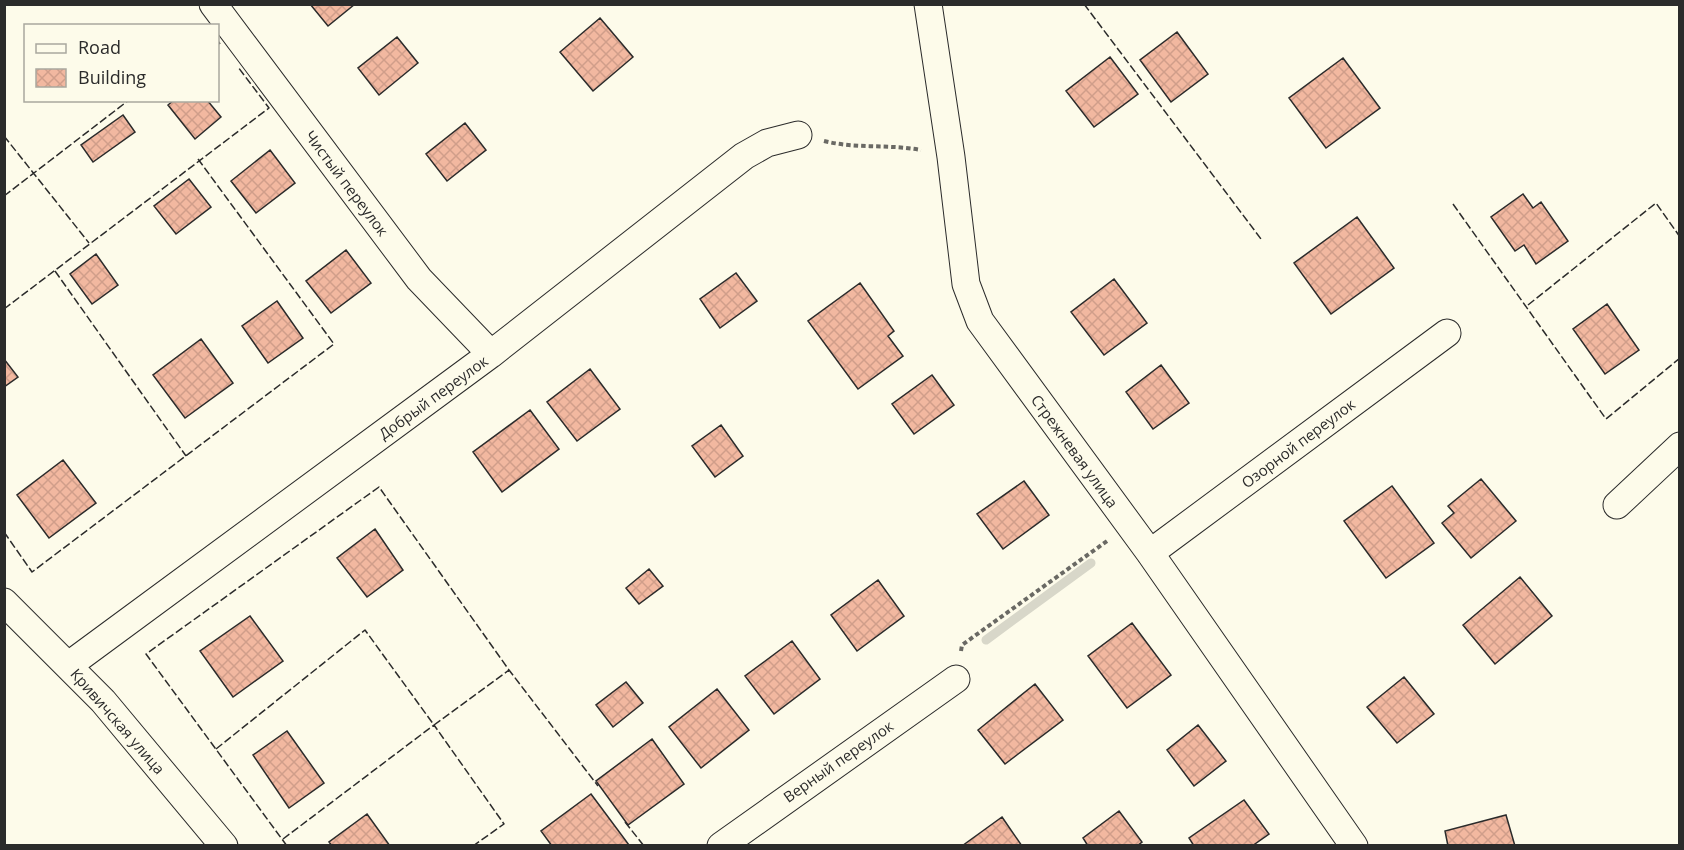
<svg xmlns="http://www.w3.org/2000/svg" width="1684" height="850" viewBox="0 0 1684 850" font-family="'Open Sans',sans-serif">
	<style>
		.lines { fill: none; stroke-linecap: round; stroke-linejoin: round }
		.stream { stroke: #d8d7c9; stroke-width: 9 }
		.building { fill: url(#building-cross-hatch); stroke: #2b2b2b; stroke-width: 1.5 }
		.minor-casing { stroke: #2b2b2b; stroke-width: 29 }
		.path { stroke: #6a6964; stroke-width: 4; stroke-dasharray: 4.5 3; stroke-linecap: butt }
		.minor { stroke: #fdfbea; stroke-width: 27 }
		.fence { stroke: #2b2b2b; stroke-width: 1.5; stroke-dasharray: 8 3; stroke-linecap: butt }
		.labels { text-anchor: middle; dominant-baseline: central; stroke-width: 4.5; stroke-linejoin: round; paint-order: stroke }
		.street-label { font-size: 15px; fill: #2b2b2b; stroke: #fdfbea }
	</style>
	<defs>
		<pattern id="building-cross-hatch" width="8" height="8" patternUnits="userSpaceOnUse" patternTransform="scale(1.5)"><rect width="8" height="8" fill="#f2b8a0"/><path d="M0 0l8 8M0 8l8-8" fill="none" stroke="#d09e8a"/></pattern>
	</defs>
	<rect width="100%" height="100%" fill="#fdfbea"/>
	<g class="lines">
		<path class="stream" d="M986 640 1091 563"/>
	</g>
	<path class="building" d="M310 4H355L328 26Z
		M600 18 633 57 593 91 560 52Z
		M1177 32 1208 74 1171 102 1140 60Z
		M397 37 418 63 379 95 358 68Z
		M1110 57 1138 94 1094 127 1066 91Z
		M1343 58 1380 108 1326 148 1289 98Z
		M174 100H207L221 117 195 139 168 105Z
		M123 115 135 132 93 162 81 145Z
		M465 123 486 150 447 181 426 154Z
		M270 150 295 183 256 213 231 181Z
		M189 179 211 207 176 234 154 206Z
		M1523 194 1533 208 1541 202 1568 241 1536 264 1524 245 1515 251 1491 217Z
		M1357 217 1394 268 1331 314 1294 263Z
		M346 250 371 283 331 313 306 281Z
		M96 254 118 285 92 304 70 274Z
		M736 273 757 301 720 328 700 299Z
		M1114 279 1147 323 1104 355 1071 312Z
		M860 283 894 331 888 336 903 356 858 389 808 321Z
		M277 301 303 338 268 363 242 326Z
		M1607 304 1639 350 1605 374 1573 329Z
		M201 339 233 383 185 418 153 375Z
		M4 359 18 377 4 387Z
		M1161 365 1189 403 1153 429 1126 392Z
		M590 369 620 409 577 441 547 402Z
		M932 375 954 405 914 434 892 404Z
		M530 410 559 449 502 492 473 452Z
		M721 425 743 456 715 477 692 446Z
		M63 460 96 503 49 538 17 495Z
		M1481 479 1516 521 1471 558 1442 523 1454 513 1448 506Z
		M1024 481 1049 515 1003 549 977 514Z
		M1392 486 1434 543 1386 578 1344 521Z
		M375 529 403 570 367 597 337 558Z
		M649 569 663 586 639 604 626 588Z
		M1520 577 1552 616 1495 664 1463 625Z
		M878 580 904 616 857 651 831 615Z
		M250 616 283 661 233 697 200 651Z
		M1132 623 1171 675 1127 708 1088 656Z
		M792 641 820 679 774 714 745 676Z
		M1404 677 1434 714 1397 743 1367 707Z
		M626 682 643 703 613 727 596 705Z
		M1035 684 1063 720 1005 764 978 730Z
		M717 689 749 730 701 768 669 727Z
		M1198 725 1226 761 1194 786 1167 750Z
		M287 731 324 783 289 808 253 755Z
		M652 739 684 784 628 825 596 781Z
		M591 794 629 845 552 846 541 831Z
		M1244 800 1269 834 1252 846H1194L1189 838Z
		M1119 811 1142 842 1137 846H1088L1083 838Z
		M367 814 390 846H332L329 842Z
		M1506 815 1515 846H1448L1445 831Z
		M1002 817 1022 846H962Z"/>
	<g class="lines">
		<defs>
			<path id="minor" d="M213 4 419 279 491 354
				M928 4 951 157 966 284 980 321 1150 553 1354 846
				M1617 505 1680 446
				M1150 553 1447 333
				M4 602 103 701 224 846
				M69 665 491 354 744 156 767 143 798 135
				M721 846 956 679"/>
		</defs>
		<use href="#minor" class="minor-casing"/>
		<path class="path" d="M824 141C856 149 889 144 921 150
			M961 651 962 645 1107 541"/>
		<use href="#minor" class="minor"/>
		<path class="fence" d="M1084 4 1261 239
			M218 41 220 44
			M4 136 89 243
			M4 196 129 100
			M1453 204 1606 419 1680 358
			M55 271 186 456
			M1528 305 1656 203 1680 237
			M4 309 269 108 238 67
			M4 532 32 572 334 344 198 159
			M216 749 365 630 434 725 509 670
			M625 822 644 846
			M283 839 434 725 504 824 473 846
			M287 846 146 654 379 487 509 670 598 786"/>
	</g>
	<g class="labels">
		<g class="street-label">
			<text transform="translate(347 183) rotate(53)">Чистый переулок</text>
			<text transform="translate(433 397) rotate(-36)">Добрый переулок</text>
			<text transform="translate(1298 443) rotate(-37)">Озорной переулок</text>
			<text transform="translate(1075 451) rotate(54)">Стрежневая улица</text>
			<text transform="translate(118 721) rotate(49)">Кривичская улица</text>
			<text transform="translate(838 761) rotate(-35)">Верный переулок</text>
		</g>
	</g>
	<rect width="1684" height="850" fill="none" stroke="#2b2b2b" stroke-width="12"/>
	<rect x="24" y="24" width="195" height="78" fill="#fdfbea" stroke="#a9a89e" stroke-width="1.5"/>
	<rect x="36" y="44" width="30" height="9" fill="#fdfbea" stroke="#a9a89e" stroke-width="1.5"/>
	<text x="78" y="54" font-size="18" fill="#2b2b2b">Road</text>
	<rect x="36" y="69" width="30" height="18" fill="url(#building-cross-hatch)" stroke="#a9a89e" stroke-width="1.5"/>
	<text x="78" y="84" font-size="18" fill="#2b2b2b">Building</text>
</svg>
